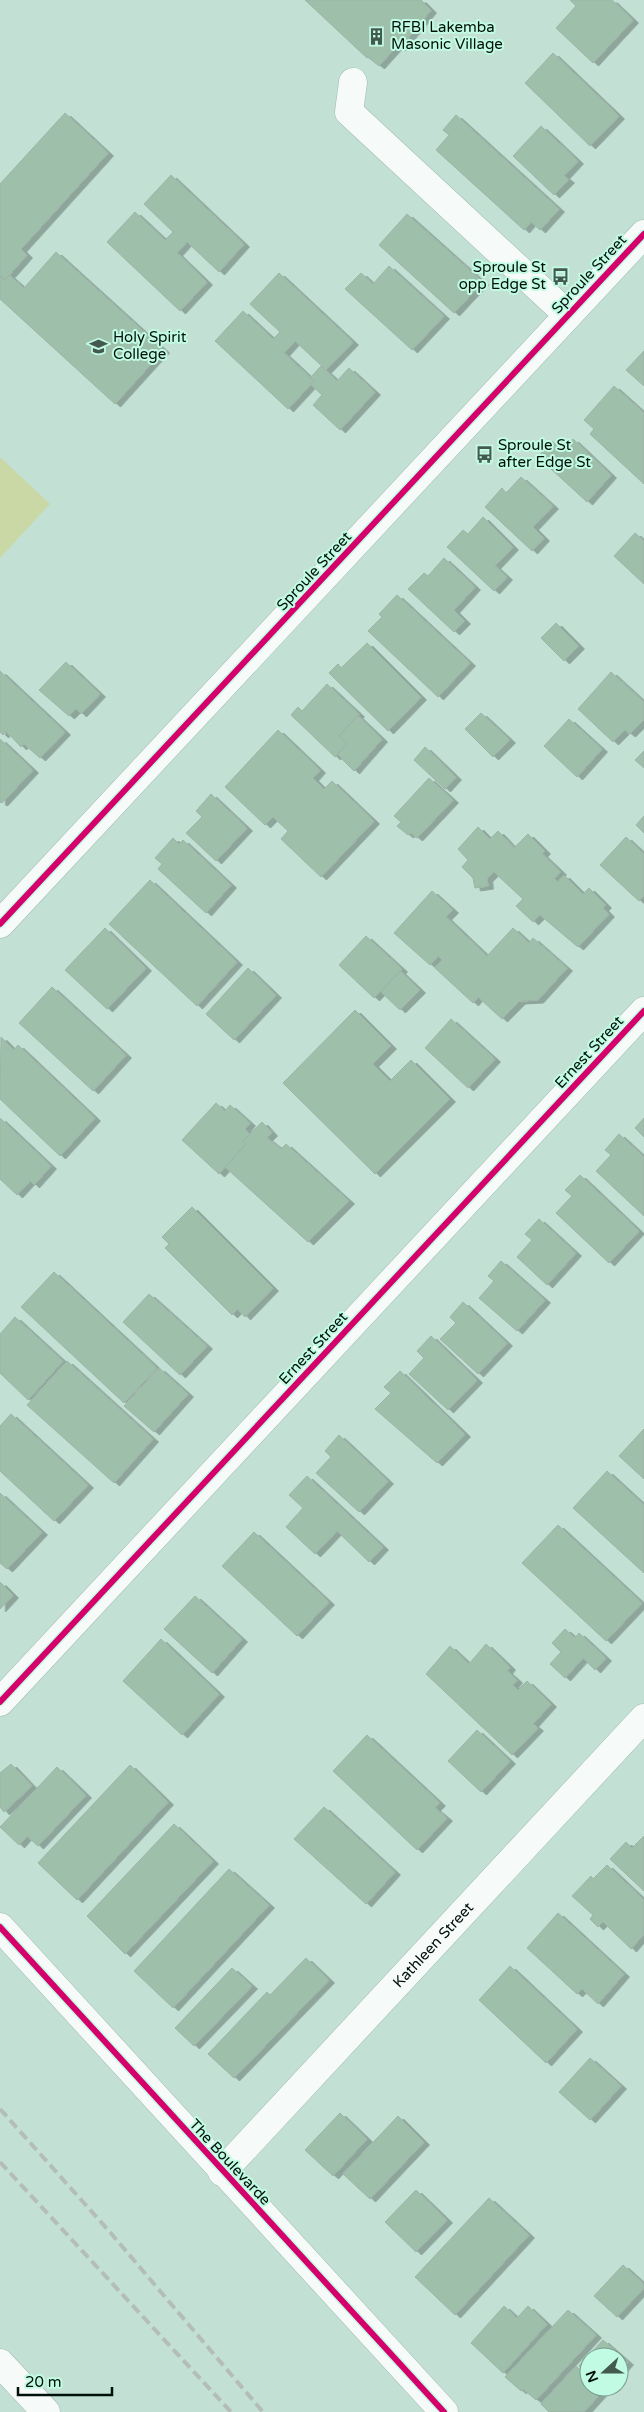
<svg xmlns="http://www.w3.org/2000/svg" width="644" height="2412" viewBox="0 0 644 2412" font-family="'Varela Round',sans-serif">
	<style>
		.green { fill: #cad8a6 }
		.building { fill: #9ec0aa; stroke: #9eb3a7; filter: url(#shadow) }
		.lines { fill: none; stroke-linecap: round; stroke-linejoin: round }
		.minor-casing { stroke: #a3bcb2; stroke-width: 29 }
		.minor { stroke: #f6faf9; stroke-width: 28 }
		.rail { stroke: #b5bdba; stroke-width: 4; stroke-dasharray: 10 5; stroke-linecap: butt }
		.cycleway-casing { stroke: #c2fbe4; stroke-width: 9 }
		.cycleway { stroke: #d6006c; stroke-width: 6 }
		.labels { text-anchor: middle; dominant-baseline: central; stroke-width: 4; stroke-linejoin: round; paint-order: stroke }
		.poi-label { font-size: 15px; fill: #00110a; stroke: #c2fbe4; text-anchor: start }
		.street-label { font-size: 15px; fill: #00110a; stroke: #c2fbe4 }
	</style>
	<defs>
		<filter id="shadow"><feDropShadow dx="5.5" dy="3" stdDeviation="0" flood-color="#0004"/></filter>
	</defs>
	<rect width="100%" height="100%" fill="#c2e1d4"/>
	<path class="green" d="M0 457 50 504 0 558Z"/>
	<path class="building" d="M305 0H421L431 10 400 48 397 46 379 66 368 57 367 58Z
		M570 0H612L633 20 593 63 556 28 576 6Z
		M553 53 619 116 590 146 525 83Z
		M65 113 108 153 21 249 27 255 5 280 0 276V184Z
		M456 115 559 209 540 230 531 222 524 230 436 150 449 135 443 130Z
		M541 126 578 161 564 176 569 180 554 195 513 156Z
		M171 175 244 244 219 272 187 242 177 253 207 282 180 311 107 242 135 212 165 240 173 232 144 204Z
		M407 214 483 282 454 313 379 245Z
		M56 252 164 350 115 404 0 299V276L5 280 9 275 24 288Z
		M389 266 444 316 412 350 345 289 361 273 373 284Z
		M279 273 353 342 326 370 295 341 284 353 314 381 288 409 215 341 243 311 273 339 280 332 250 304Z
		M644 351V386L626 370Z
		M321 366 337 381 349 368 375 392 340 430 313 405 322 395 310 384 314 381 310 378Z
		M614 386 644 413V484L590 434 594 429 584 420Z
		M573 439 611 475 587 502 538 457 552 441 562 451Z
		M521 477 553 506 533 527 544 538 532 551 485 507 502 488 506 493Z
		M483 517 513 547 495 566 507 577 494 591 447 547 463 530 468 534Z
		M635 533 644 541V584L614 556Z
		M444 558 475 587 454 610 465 621 454 632 408 589 424 573 428 576Z
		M397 595 470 663 438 697 368 631 382 617 379 614Z
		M556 623 579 646 564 661 541 638Z
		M367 643 421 697 388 731 329 673 338 664 341 668Z
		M66 662 100 694 81 714 76 709 69 716 39 690Z
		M0 671 65 732 40 758 24 744 21 747 6 731 3 735 0 732Z
		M611 672 644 702V720L630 734 625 730 613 742 578 709Z
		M327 684 359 714 339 736 347 744 335 757 291 715 298 707 302 711Z
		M481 713 510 740 493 757 465 729Z
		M358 716 382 739 354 771 337 754 347 744 339 736Z
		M569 719 602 749 577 777 544 746Z
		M278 730 320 770 313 778 324 789 332 781 374 821 321 877 281 839 288 831 273 817 265 825 225 787Z
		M0 739 33 770 2 803 0 802Z
		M425 747 456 777 445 789 414 760Z
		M644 751V768L635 760Z
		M429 778 453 800 417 838 411 833 408 835 397 826 401 822 394 816Z
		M211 794 247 828 216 861 186 833 202 817 196 811Z
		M644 816V833L636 825Z
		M478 827 490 839 498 831 514 848 528 834 545 851 542 854 561 872 554 878 558 882 564 875 583 894 589 888 606 905 603 908 609 914 578 947 540 915 533 922 516 906 523 899 494 872 487 879 488 886 475 888 473 878 462 867 468 860 458 849Z
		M626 837 644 854V896L639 901 600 865Z
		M173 838 179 844 183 840 231 885 206 913 158 869 162 864 155 858Z
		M150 880 237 962 197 1006 109 924Z
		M432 891 453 910 446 917 487 956 513 928 529 943 533 938 567 968 538 1000 520 1001 502 1019 478 997 473 1003 435 968 442 960 438 956 430 965 394 933Z
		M105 928 146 968 107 1009 65 970Z
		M366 936 402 969 374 998 339 965Z
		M248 968 276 995 234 1040 206 1014Z
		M400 971 420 990 400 1010 381 992Z
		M52 987 126 1055 93 1091 19 1023Z
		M355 1010 391 1046 373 1064 390 1081 411 1060 450 1099 375 1174 283 1083Z
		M451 1019 495 1059 468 1088 425 1048Z
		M1 1037 14 1050 18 1045 95 1118 60 1156 0 1099Z
		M216 1103 225 1111 230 1105 250 1123 245 1129 250 1134 243 1141 246 1144 219 1174 182 1140Z
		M0 1118 51 1166 34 1185 30 1181 17 1195 0 1179Z
		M644 1118V1137L635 1128Z
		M262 1122 272 1133 267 1138 281 1149 286 1144 349 1201 308 1242 225 1167 246 1144 243 1141Z
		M619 1134 644 1157V1216L596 1171 611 1155 605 1150Z
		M580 1175 639 1231 609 1263 556 1213 572 1196 565 1190Z
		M192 1207 273 1288 245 1317 238 1309 232 1315 165 1248 169 1244 162 1237Z
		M539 1219 576 1253 547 1285 517 1257 532 1240 525 1234Z
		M501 1261 545 1300 517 1331 479 1298 494 1281 488 1276Z
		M54 1272 157 1368 124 1403 21 1307Z
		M149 1294 207 1346 180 1375 123 1322Z
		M463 1302 507 1343 478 1374 440 1339 456 1323 450 1317Z
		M15 1317 63 1361 28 1400 0 1373V1334Z
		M431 1336 477 1380 448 1410 409 1374 424 1358 417 1351Z
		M67 1361 153 1439 114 1483 27 1405Z
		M159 1368 188 1394 154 1432 124 1406Z
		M400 1371 465 1434 437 1463 375 1409 391 1393 384 1387Z
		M11 1414 88 1485 54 1521 0 1471V1426Z
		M644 1429V1479L619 1456Z
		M339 1435 388 1481 359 1512 316 1473 331 1457 325 1451Z
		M607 1471 644 1505V1573L573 1508Z
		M307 1476 383 1547 369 1562 337 1531 315 1554 286 1527 303 1508 289 1495Z
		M0 1493 42 1532 7 1569 0 1563Z
		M558 1525 642 1603 606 1641 522 1563Z
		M254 1532 329 1602 297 1636 222 1566Z
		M0 1582 13 1595 0 1609Z
		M195 1596 242 1639 212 1673 164 1629Z
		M565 1629 575 1638 579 1633 606 1658 595 1670 583 1658 565 1678 550 1664 561 1652 552 1643Z
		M161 1639 219 1694 182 1735 123 1681Z
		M486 1644 510 1667 507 1671 517 1680 513 1685 518 1690 527 1681 551 1704 533 1724 538 1728 512 1755 426 1674 450 1646 469 1664Z
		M477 1730 510 1761 481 1792 448 1761Z
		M367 1735 440 1803 435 1808 447 1818 417 1850 333 1771Z
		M11 1764 32 1786 4 1812 0 1807V1773Z
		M130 1765 168 1802 77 1900 38 1863Z
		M57 1767 86 1795 38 1846 27 1836 19 1845 0 1827Z
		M324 1807 395 1872 366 1904 294 1839Z
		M174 1824 213 1861 125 1954 87 1916Z
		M644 1836V1891L610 1859 626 1842 632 1848Z
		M607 1865 644 1900V1934L631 1949 603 1922 598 1927 590 1919 593 1915 572 1896 591 1876 593 1879Z
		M229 1869 269 1905 173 2008 134 1971Z
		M558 1913 624 1974 598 2004 582 1989 577 1994 527 1948Z
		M306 1958 329 1980 234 2078 208 2054 267 1992 270 1995Z
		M510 1966 577 2029 546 2063 479 2000Z
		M232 1968 252 1986 194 2046 175 2028Z
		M590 2058 621 2086 590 2120 559 2092Z
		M340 2113 367 2139 333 2176 305 2150Z
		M398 2116 424 2142 370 2199 343 2174Z
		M416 2190 447 2220 416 2252 385 2222Z
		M489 2198 529 2235 455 2315 415 2277Z
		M623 2265 644 2284V2288L617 2317 594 2296Z
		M504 2306 517 2318 528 2306 547 2324 503 2373 471 2343Z
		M568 2310 596 2335 536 2400 523 2389 521 2391 505 2377Z
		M603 2340 628 2362 619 2372V2357H589V2376L579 2366Z
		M576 2366 589 2378V2387H599L603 2391 584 2412H549L541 2404Z"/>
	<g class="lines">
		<defs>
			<g id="minor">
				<path d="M353 82 349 112 568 315"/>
				<path d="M0 924 644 234"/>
				<path d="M0 1702 644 1011"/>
				<path d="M0 1927 444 2412"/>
				<path id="s1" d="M222 2172 644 1718"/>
				<path d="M0 2363 46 2412"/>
			</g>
		</defs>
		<use href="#minor" class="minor-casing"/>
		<use href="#minor" class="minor"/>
		<path class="rail" d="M0 2109 109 2231 263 2412
			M0 2162 231 2412"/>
		<defs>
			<path id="cycleway" d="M0 924 644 234
				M0 1702 644 1011
				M0 1927 444 2412"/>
		</defs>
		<use href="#cycleway" class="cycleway-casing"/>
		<use href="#cycleway" class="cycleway"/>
	</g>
	<defs>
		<symbol id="building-bare" viewBox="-9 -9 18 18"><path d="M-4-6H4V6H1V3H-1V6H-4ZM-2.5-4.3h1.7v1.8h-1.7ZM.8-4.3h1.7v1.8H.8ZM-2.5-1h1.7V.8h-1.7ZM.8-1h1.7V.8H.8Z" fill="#445a51" stroke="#c2fbe4" stroke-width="2.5" paint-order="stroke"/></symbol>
		<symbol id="bus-bare" viewBox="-9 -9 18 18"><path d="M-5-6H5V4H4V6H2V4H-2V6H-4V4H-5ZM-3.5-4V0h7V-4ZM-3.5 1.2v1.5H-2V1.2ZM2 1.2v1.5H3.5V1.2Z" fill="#445a51" stroke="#c2fbe4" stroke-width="2.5" paint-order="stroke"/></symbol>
		<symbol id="school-bare" viewBox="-9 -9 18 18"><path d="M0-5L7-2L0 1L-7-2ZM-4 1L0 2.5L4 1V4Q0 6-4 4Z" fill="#445a51" stroke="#c2fbe4" stroke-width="2.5" paint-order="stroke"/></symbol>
	</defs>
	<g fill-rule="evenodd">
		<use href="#building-bare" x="364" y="24" width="25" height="25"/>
		<use href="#bus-bare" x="548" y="264" width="25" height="25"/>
		<use href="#school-bare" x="86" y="334" width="25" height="25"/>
		<use href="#bus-bare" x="472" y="442" width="25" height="25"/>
	</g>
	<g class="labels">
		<g class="poi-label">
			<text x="391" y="27">RFBI Lakemba<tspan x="391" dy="17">Masonic Village</tspan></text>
			<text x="546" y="267" text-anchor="end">Sproule St<tspan x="546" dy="17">opp Edge St</tspan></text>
			<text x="113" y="337">Holy Spirit<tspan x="113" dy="17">College</tspan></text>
			<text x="498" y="445">Sproule St<tspan x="498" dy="17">after Edge St</tspan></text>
		</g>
		<g class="street-label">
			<text transform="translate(589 274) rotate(-47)">Sproule Street</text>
			<text transform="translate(314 571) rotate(-47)">Sproule Street</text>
			<text transform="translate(589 1052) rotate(-47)">Ernest Street</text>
			<text transform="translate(313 1348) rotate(-47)">Ernest Street</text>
			<text stroke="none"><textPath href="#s1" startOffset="310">Kathleen Street</textPath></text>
			<text transform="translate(230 2162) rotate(47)">The Boulevarde</text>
		</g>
	</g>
	<g transform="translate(604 2372) rotate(249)"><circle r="24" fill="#c2fbe4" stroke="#749d8d"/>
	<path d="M0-4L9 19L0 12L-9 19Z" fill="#445a51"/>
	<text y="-8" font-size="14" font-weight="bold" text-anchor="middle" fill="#00110a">N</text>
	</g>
	<path d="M18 2387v8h94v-8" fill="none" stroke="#00110a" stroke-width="2.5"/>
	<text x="25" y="2387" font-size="15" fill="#00110a" stroke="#c2fbe4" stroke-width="4" paint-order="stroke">20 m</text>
</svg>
